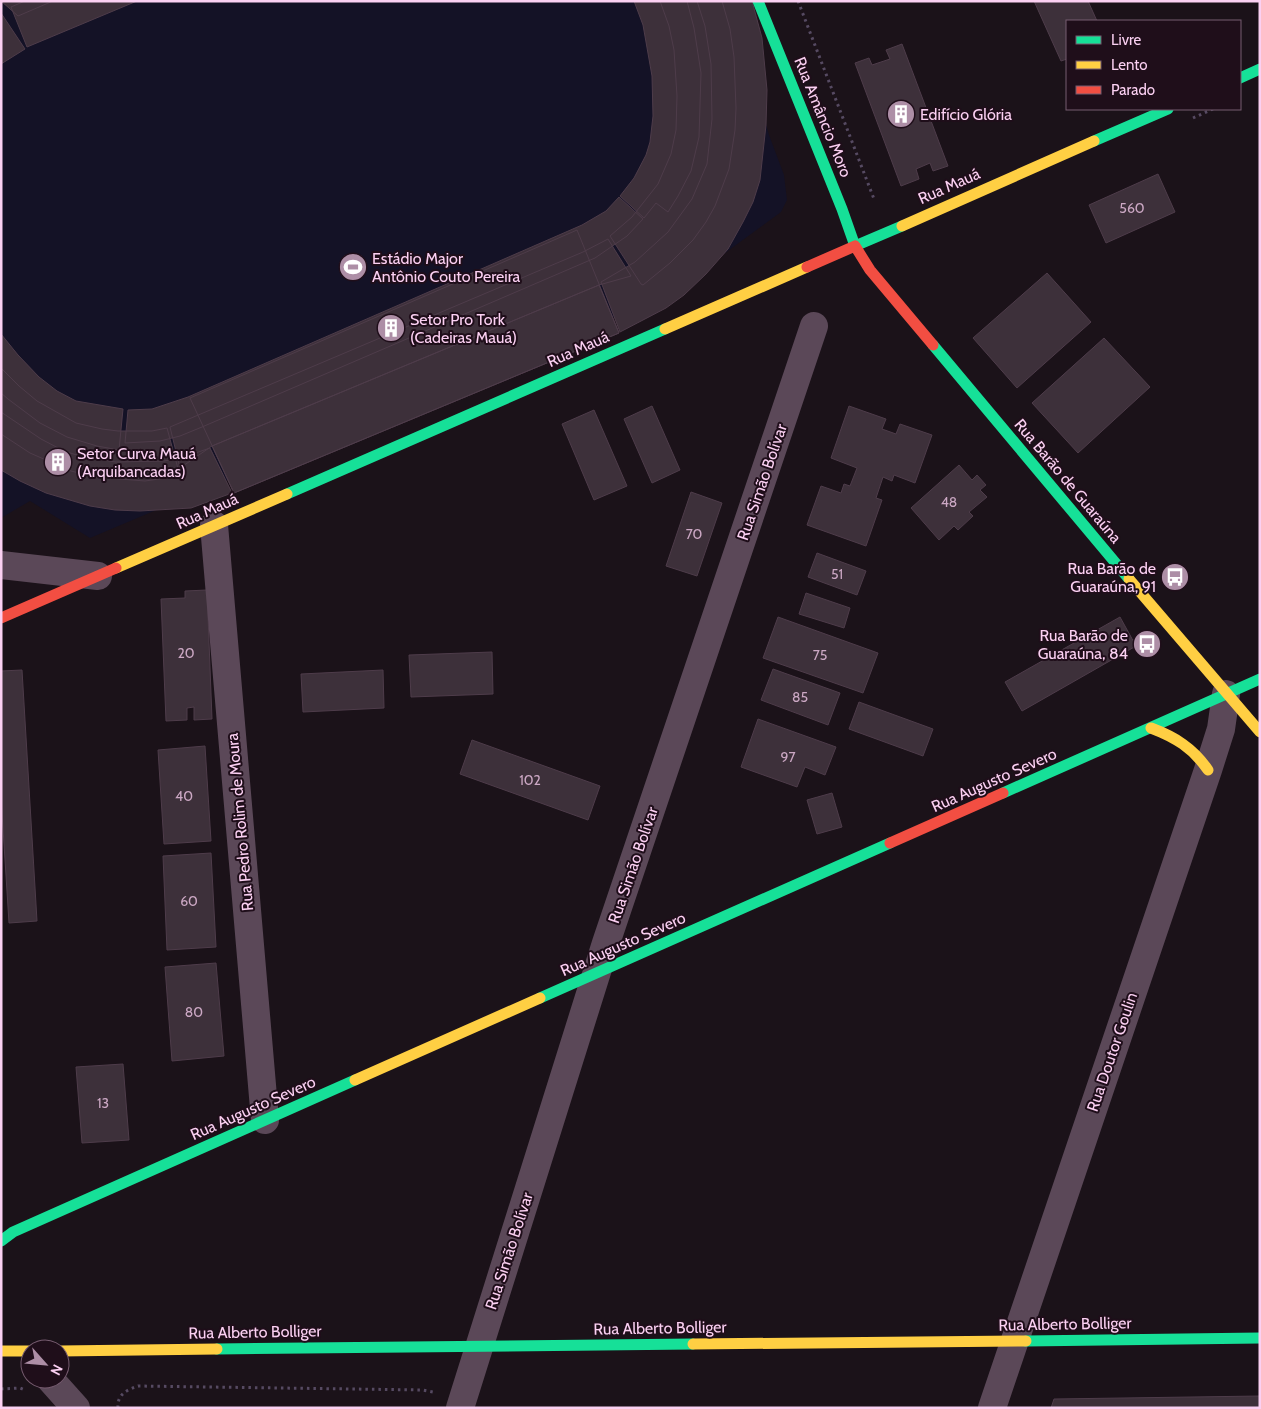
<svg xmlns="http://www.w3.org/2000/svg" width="1261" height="1409" viewBox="0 0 1261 1409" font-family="Cabin,sans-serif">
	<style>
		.green { fill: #141226 }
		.building { fill: #3d303a; stroke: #4e3c4a }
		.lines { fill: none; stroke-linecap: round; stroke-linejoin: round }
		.path { stroke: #564a62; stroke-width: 3; stroke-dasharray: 2.5 4; stroke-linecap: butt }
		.street { stroke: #5b4858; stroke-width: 28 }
		.fast { stroke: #16e098; stroke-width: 11 }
		.slow { stroke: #ffcf43; stroke-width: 11 }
		.jam { stroke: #f24e42; stroke-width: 11 }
		.labels { text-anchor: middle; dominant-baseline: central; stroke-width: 4; stroke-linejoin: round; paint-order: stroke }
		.number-label { font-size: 14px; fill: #cca8c4 }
		.poi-label { font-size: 16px; fill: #fbd0f2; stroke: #1f0e1a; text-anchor: start }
		.street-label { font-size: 16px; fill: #fbd0f2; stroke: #1f0e1a }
	</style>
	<rect width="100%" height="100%" fill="#1b1219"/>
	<path class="green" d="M1 1H731L769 135 784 175 787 200 781 212 669 294 135 519 90 538 30 501 1 518Z"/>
	<path class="building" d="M1 1H53L18 16Z
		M25 1H137L27 47 11 7Z
		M634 1H687L694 28 701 73 699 137 691 171 678 196 668 212 656 203 644 218 620 196 634 178 646 155 650 142 653 116 652 76 643 25Z
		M660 1H722L730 29 734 57 736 108 735 130 729 169 715 206 706 222 693 240 670 263 643 285 641 284 610 236 632 217 658 184 671 154 676 130 677 96 674 50 669 26Z
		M697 1H752L762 38 767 90 766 125 760 180 753 202 743 222 728 249 706 274 684 295 666 308 620 332 601 282 635 262 668 232 692 199 707 164 712 119 711 64 705 26Z
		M1034 1H1088L1097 21H1067V59L1061 61Z
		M1 13 25 49 1 64Z
		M902 44 948 166 933 171 930 163 916 169 919 179 901 186 855 63 869 58 872 65 890 59 886 50Z
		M1158 174 1175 212 1106 243 1089 205Z
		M619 197 643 219 627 236 595 258 202 427 180 436 160 441 125 443 128 410 152 409 188 397 582 225 606 211Z
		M577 230 619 333 234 493 190 398Z
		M608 239 631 276 599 285 212 446 180 468 170 427 583 252Z
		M1047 273 1091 322 1017 388 973 338Z
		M599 285 619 333 234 493 212 446Z
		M1 334 18 355 39 377 57 391 76 401 123 409 119 450 97 446 67 437 40 423 8 399 1 393Z
		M1104 338 1150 387 1078 453 1032 403Z
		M1 368 19 386 37 401 76 423 102 429 118 431H152L167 428 180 476 145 481 95 477 71 471 30 453 1 434Z
		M652 406 680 470 652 483 624 419Z
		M849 406 886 419 882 429 896 434 900 424 932 435 915 483 894 475 892 481 883 477 876 498 882 500 866 546 807 525 821 486 841 493 844 484 850 486 857 468 831 458Z
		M594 410 627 486 594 500 562 424Z
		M1 412 41 439 64 451 83 457 116 462 164 461 181 458 210 448 232 493 191 508 140 511 115 510 90 506 46 493 20 481 1 470Z
		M959 465 972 480 977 475 986 485 980 490 987 497 969 512 973 516 958 530 954 526 939 540 911 508Z
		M691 492 722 503 697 576 666 566Z
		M817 553 866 571 857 595 808 577Z
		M207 590 212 719 194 720V707L187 708V720L166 721 161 599 185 598V591Z
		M806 593 850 608 844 628 799 614Z
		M778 617 878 653 863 693 763 658Z
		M1120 617 1136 646 1022 711 1005 682Z
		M492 652 493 694 411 697 409 655Z
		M773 669 840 693 828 725 761 700Z
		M22 670 37 921 9 923 1 797V671Z
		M383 670 384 708 303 712 301 674Z
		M859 702 933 729 923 756 849 729Z
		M758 719 836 747 825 775 805 767 797 787 741 767Z
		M472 740 600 786 588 820 460 774Z
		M205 746 211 841 164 844 158 750Z
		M832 793 842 827 817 834 807 800Z
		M211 853 216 947 167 950 163 856Z
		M216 963 224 1056 172 1061 165 967Z
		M123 1064 129 1140 82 1143 76 1067Z
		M1260 1396V1408H1051L1054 1399Z"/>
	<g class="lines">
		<path class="path" d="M798 1 874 199
			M1193 118 1213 109
			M1 1389 20 1388 25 1390
			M118 1408C117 1394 127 1390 138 1386L423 1390 433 1392 435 1394"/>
		<path class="street" d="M214 525 265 1120
			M1 565 98 576
			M50 1379 76 1408
			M460 1408 606 943 814 326
			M992 1408 1208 770 1221 729 1226 694"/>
		<path class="fast" d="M758 1 842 209 855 246 902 226
			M1240 78 1260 69
			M1094 141 1168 109
			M933 345 1129 579
			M287 494 665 329
			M1003 793 1260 679
			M540 998 890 843
			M1 1241 13 1232 355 1080
			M1026 1341 1260 1338
			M217 1349 693 1344"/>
		<path class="slow" d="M902 226 1094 141
			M665 329 807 267
			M116 568 287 494
			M1129 579 1260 732
			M1151 728C1175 737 1193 748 1208 770
			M355 1080 540 998
			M693 1344 1026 1341
			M1 1351H30
			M60 1351 217 1349"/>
		<path class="jam" d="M807 267 855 246 870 270 933 345
			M1 618 116 568
			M890 843 1003 793"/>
	</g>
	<defs>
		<symbol id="building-disc" viewBox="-11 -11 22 22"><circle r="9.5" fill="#ad8ea6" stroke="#1f0e1a"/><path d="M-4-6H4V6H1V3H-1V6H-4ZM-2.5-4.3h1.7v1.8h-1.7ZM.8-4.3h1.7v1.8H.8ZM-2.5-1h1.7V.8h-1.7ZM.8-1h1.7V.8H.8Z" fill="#fff"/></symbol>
		<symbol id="stadium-disc" viewBox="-11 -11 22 22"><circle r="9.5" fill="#ad8ea6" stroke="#1f0e1a"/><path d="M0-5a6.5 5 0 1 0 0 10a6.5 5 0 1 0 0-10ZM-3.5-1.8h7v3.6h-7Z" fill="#fff"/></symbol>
		<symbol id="bus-disc" viewBox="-11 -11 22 22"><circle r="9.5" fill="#ad8ea6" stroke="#1f0e1a"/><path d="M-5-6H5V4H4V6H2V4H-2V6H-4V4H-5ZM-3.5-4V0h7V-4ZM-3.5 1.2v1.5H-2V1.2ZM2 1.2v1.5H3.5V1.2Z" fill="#fff"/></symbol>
	</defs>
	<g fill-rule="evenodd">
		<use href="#building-disc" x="885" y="98" width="32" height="32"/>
		<use href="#stadium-disc" x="337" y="251" width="32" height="32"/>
		<use href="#building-disc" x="375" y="312" width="32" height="32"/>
		<use href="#building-disc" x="42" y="446" width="32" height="32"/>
		<use href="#bus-disc" x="1159" y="561" width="32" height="32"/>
		<use href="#bus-disc" x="1131" y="628" width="32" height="32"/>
	</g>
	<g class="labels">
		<g class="number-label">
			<text x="1132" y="208">560</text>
			<text x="949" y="502">48</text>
			<text x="694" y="534">70</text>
			<text x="837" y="574">51</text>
			<text x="186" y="653">20</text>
			<text x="820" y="655">75</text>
			<text x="800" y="697">85</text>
			<text x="788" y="757">97</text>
			<text x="530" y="780">102</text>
			<text x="184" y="796">40</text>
			<text x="189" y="901">60</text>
			<text x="194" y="1012">80</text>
			<text x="103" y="1103">13</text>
		</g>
		<g class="poi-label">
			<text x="920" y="114">Edifício Glória</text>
			<text x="372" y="258">Estádio Major<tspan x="372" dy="18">Antônio Couto Pereira</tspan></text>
			<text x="410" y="319">Setor Pro Tork<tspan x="410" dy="18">(Cadeiras Mauá)</tspan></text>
			<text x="77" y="453">Setor Curva Mauá<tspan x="77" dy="18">(Arquibancadas)</tspan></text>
			<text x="1156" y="568" text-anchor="end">Rua Barão de<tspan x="1156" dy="18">Guaraúna, 91</tspan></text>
			<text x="1128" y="635" text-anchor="end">Rua Barão de<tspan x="1128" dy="18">Guaraúna, 84</tspan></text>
		</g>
		<g class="street-label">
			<text transform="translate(823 117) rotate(68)">Rua Amâncio Moro</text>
			<text transform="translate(949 186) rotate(-24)">Rua Mauá</text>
			<text transform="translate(578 349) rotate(-24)">Rua Mauá</text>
			<text transform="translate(1068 481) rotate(50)">Rua Barão de Guaraúna</text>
			<text transform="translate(762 482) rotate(-71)">Rua Simão Bolívar</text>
			<text transform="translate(207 511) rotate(-24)">Rua Mauá</text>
			<text transform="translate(994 780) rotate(-24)">Rua Augusto Severo</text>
			<text transform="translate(240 822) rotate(-95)">Rua Pedro Rolim de Moura</text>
			<text transform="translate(633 865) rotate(-71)">Rua Simão Bolívar</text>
			<text transform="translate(623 944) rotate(-24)">Rua Augusto Severo</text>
			<text transform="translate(1112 1052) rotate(-71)">Rua Doutor Goulin</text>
			<text transform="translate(253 1108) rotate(-24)">Rua Augusto Severo</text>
			<text transform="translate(509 1251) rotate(-72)">Rua Simão Bolívar</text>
			<text transform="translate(1065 1324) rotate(-1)">Rua Alberto Bolliger</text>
			<text transform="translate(660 1328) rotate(-1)">Rua Alberto Bolliger</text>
			<text transform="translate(255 1332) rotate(-1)">Rua Alberto Bolliger</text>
		</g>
	</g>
	<rect width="1261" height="1409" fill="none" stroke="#fbd0f2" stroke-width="5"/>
	<rect x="1066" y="20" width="175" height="90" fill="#1f0e1a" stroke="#775c70"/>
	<rect x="1076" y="36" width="25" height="8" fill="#16e098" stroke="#775c70"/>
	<text x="1111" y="45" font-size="15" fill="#fbd0f2">Livre</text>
	<rect x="1076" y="61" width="25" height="8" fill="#ffcf43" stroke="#775c70"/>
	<text x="1111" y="70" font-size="15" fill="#fbd0f2">Lento</text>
	<rect x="1076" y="86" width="25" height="8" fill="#f24e42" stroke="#775c70"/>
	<text x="1111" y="95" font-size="15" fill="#fbd0f2">Parado</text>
	<g transform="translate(45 1364) rotate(117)"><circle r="24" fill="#1f0e1a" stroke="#775c70"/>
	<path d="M0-4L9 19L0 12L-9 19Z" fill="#ad8ea6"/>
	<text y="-8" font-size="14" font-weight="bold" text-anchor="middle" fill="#fbd0f2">N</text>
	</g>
</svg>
